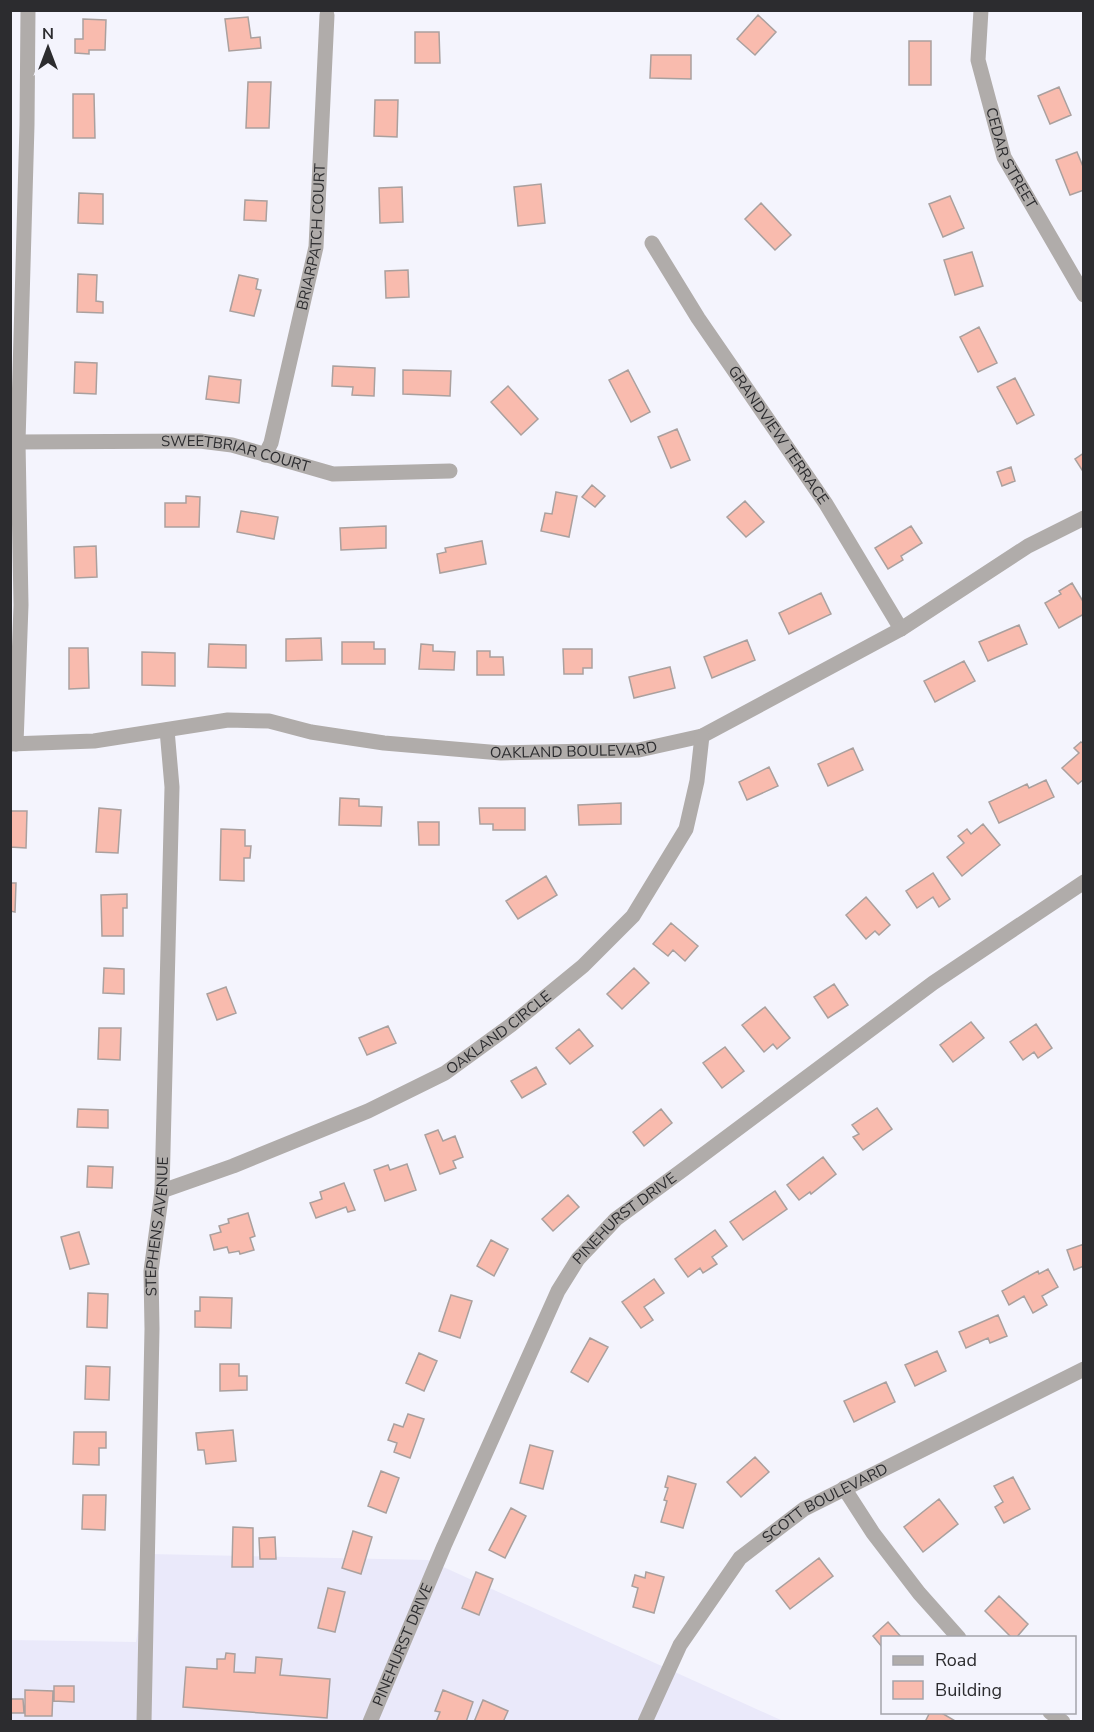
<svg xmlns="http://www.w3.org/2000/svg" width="1094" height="1732" viewBox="0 0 1094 1732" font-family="'Nunito Sans',sans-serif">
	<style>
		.built { fill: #eae9fa }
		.building { fill: #f9bbae; stroke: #aaa09e; stroke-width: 1.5 }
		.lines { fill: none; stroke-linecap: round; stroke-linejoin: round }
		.minor { stroke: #b0acaa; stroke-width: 15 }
		.labels { text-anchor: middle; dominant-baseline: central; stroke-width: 5; stroke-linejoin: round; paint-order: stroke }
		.street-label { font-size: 15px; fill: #2c2c2f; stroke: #f4f4fd }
	</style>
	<rect width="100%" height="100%" fill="#f4f4fd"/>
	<path class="built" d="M150 1554 428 1560 783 1721 11 1722V1640L136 1642Z"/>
	<path class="building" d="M758 15 776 32 755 55 737 39Z
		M248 17 251 38 260 37 261 48 229 51 225 19Z
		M83 19 106 20 105 50H89V54L75 53V39H83Z
		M415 32H439L440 63H415Z
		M909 41H931V85H909Z
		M651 55H691V79L650 78Z
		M248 82H271L269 128H246Z
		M1059 87 1071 115 1050 124 1038 96Z
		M73 94H94L95 138H73Z
		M375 100H398L397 137 374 136Z
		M1077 152 1084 169V190L1070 195 1056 160Z
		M541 184 545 223 518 226 514 187Z
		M402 187 403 222 380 223 379 188Z
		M79 193 103 194V224L78 223Z
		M950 196 964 228 943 237 929 204Z
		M245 200 267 201 266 221 244 220Z
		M761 203 791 235 775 250 745 219Z
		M972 252 983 286 955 295 944 260Z
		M408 270 409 297 386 298 385 271Z
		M78 274 97 275 96 301 103 302V313L77 312Z
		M239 275 258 279 256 289 261 290 254 316 230 311Z
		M979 327 997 363 978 372 960 337Z
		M75 362 97 363 96 394 74 393Z
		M333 366 375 368 374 396 352 395 353 387 332 386Z
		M403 370 451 371 450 396 403 394Z
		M628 370 650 412 631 422 609 380Z
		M209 376 241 380 239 403 206 399Z
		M1015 378 1034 415 1017 424 997 387Z
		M508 386 538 419 521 435 491 402Z
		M677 429 690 460 671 468 658 437Z
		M1084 453V473L1075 459Z
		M1011 467 1015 481 1002 486 997 472Z
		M592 485 605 496 595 507 582 497Z
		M556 492 577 496 569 537 541 531 545 513 552 514Z
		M186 496 200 497 199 527H165V503H186Z
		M745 501 764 522 746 537 727 517Z
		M241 511 278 517 274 539 237 532Z
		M386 526V548L341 550 340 528Z
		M911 526 922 543 901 556 903 560 888 569 875 548Z
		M482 541 486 564 440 573 437 554 446 552 445 548Z
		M96 546 97 577 75 578 74 547Z
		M1072 583 1084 603V614L1059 628 1045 603 1061 594 1059 591Z
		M821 593 831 614 789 634 779 613Z
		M1019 625 1027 644 988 661 979 642Z
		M321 638 322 660 286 661V639Z
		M747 640 755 660 712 678 704 657Z
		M342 642H374V649H385V664H342Z
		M209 644 246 645V668L208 667Z
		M421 644 433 645V651L455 652 454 670 419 669Z
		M69 648H88L89 688 69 689Z
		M563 649H592V668H583V674H564Z
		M477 651H490V657H503L504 675H477Z
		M142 652 175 653V686L142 685Z
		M964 661 975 681 935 702 924 681Z
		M670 667 675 688 634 698 629 677Z
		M1081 742 1084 744V779L1078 784 1062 768 1079 753 1074 748Z
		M853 748 863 770 828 786 818 764Z
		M769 767 778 786 747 800 739 782Z
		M1046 780 1054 797 999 823 989 802 1027 784 1029 788Z
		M340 798 359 799V806L382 807 381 826 339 825Z
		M621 803V824L579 825 578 805Z
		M99 808 121 810 118 853 96 852Z
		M479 808H525V830H493V824H480Z
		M10 811H27L26 848 10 847Z
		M418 822H439V845H419Z
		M983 824 1000 845 962 876 947 857 964 843 958 836 967 829 971 834Z
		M221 829 245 830V846H251L250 858H244V881L220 880Z
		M933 873 950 899 939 907 933 897 917 908 906 891Z
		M546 876 557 895 518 919 506 901Z
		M10 883H16L15 912 10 911Z
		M127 894V908H123V936H102L101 895Z
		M866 897 890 925 879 935 875 931 866 939 846 915Z
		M671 923 698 946 685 961 673 950 668 956 653 944Z
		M104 968 124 969V994L103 993Z
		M634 968 649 983 622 1009 607 994Z
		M834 984 848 1005 828 1018 814 997Z
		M226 987 236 1013 217 1020 207 994Z
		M765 1007 790 1038 777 1049 773 1044 764 1052 742 1025Z
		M971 1022 984 1038 953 1062 940 1045Z
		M1036 1024 1052 1048 1038 1058 1034 1052 1023 1060 1010 1042Z
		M388 1026 396 1043 367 1055 359 1038Z
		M99 1028H121L120 1060 98 1059Z
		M579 1029 593 1046 570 1064 556 1048Z
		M725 1047 744 1071 722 1088 703 1063Z
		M536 1067 546 1084 522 1098 511 1081Z
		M877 1108 892 1129 863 1150 853 1137 859 1134 852 1125Z
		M78 1109 108 1110V1128L77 1127Z
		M661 1109 672 1123 644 1146 633 1132Z
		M438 1130 443 1141 455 1136 463 1157 453 1161 456 1168 440 1174 425 1135Z
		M823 1157 836 1174 811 1194 810 1192 799 1200 787 1185Z
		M407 1164 416 1190 385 1201 374 1170 388 1165 390 1170Z
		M88 1166 113 1167 112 1188 87 1187Z
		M344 1183 355 1210 348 1212 346 1207 316 1218 310 1203 322 1199 320 1192Z
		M775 1191 787 1209 743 1240 730 1222Z
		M568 1195 579 1207 553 1231 542 1219Z
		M248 1213 255 1236 250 1238 254 1250 240 1254 239 1251 229 1253 227 1247 214 1250 210 1235 221 1232 219 1226 229 1223 228 1219Z
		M715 1230 727 1246 712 1257 717 1264 703 1273 700 1268 688 1277 675 1259Z
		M79 1232 89 1264 70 1269 61 1237Z
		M491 1240 508 1249 494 1276 477 1266Z
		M1084 1244V1266L1074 1270 1067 1250Z
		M1048 1269 1058 1287 1042 1296 1047 1305 1033 1313 1024 1296 1009 1305 1002 1291 1038 1271 1039 1274Z
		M654 1279 664 1293 644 1307 653 1320 641 1328 622 1302Z
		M88 1293 108 1294 107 1328 87 1327Z
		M451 1295 472 1301 460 1338 439 1331Z
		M200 1297 232 1298 231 1328 195 1327V1311H200Z
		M998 1315 1007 1336 990 1343 988 1338 966 1348 959 1332Z
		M590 1338 608 1347 588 1382 571 1372Z
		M937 1351 946 1371 915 1386 905 1365Z
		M419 1353 437 1361 424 1391 406 1383Z
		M220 1364H239V1376H247V1390L220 1391Z
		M86 1366 110 1367 109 1400 85 1399Z
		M886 1382 895 1402 854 1422 844 1401Z
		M408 1414 424 1419 410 1458 394 1452 397 1443 388 1440 394 1424 403 1427Z
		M233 1430 236 1461 206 1464 204 1450H198L196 1433Z
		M74 1432H106V1448H99V1465L73 1464Z
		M530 1445 553 1451 543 1489 520 1483Z
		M755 1457 769 1472 741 1497 727 1482Z
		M381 1471 399 1478 386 1513 368 1506Z
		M668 1476 696 1484 683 1528 661 1522 667 1501 664 1500 668 1488 665 1487Z
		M1013 1477 1030 1509 1004 1523 995 1507 1003 1502 994 1486Z
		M83 1495H106L105 1530 82 1529Z
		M939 1499 958 1524 923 1552 904 1527Z
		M511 1508 526 1516 505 1558 489 1550Z
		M233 1527 253 1528V1567H232Z
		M353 1531 372 1537 361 1574 342 1568Z
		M275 1537 276 1559H260L259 1538Z
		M819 1558 833 1576 790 1609 776 1591Z
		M476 1572 493 1579 479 1615 462 1608Z
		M646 1572 664 1577 654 1613 633 1607 638 1588 632 1586 635 1575 645 1578Z
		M328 1588 345 1592 335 1632 318 1628Z
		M999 1596 1028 1624 1016 1638H1012L985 1611Z
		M888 1622 902 1638H882V1647L873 1636Z
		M226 1653 235 1654 234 1672 255 1673 256 1657 282 1659 280 1675 330 1679 327 1718 183 1707 186 1667 217 1669V1659H225Z
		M54 1686H74V1702L54 1701Z
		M25 1690 53 1691 52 1716H25Z
		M443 1690 473 1702 466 1722H436L440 1712 435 1711Z
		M10 1699H23L24 1713H10Z
		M483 1700 508 1711 503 1722H474Z
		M930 1712H940L957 1722H925Z"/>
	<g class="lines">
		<g class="minor">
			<path id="s1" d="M981 10 978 60 1004 157 1084 295"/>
			<path id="s2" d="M652 243 698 318 826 504 901 629"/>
			<path id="s3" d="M18 442 200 441 232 445 333 474 450 471"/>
			<path id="s4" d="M265 455 271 443 316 247 327 15"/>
			<path id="s5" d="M10 744 94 741 228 720 269 721 311 732 384 743 501 753 639 750 702 736 901 629 1028 546 1084 518"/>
			<path d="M16 744 21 605 18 442 27 125 28 10"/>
			<path id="s6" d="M162 1191 233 1166 368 1111 445 1073 511 1025 583 966 633 916 686 829 697 781 702 736"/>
			<path d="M844 1488 873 1533 919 1593 959 1638"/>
			<path d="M1050 1712 1063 1722"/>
			<path id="s7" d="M144 1722 152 1329 151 1271 162 1191 172 787 167 730"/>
			<path id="s8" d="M370 1722 444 1546 537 1338 558 1291 578 1259 616 1219 684 1169 933 983 1084 882"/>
			<path id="s9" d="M645 1722 680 1645 740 1558 804 1509 1084 1369"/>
		</g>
	</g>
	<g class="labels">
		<g class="street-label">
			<text stroke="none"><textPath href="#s1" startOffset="154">CEDAR STREET</textPath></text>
			<text stroke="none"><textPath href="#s4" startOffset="224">BRIARPATCH COURT</textPath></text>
			<text stroke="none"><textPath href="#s2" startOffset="230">GRANDVIEW TERRACE</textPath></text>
			<text stroke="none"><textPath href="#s3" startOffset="219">SWEETBRIAR COURT</textPath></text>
			<text stroke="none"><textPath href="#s5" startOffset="568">OAKLAND BOULEVARD</textPath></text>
			<text stroke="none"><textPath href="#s6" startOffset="374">OAKLAND CIRCLE</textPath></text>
			<text stroke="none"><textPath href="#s8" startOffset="570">PINEHURST DRIVE</textPath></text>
			<text stroke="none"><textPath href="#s7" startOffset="496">STEPHENS AVENUE</textPath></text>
			<text stroke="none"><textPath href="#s9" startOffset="292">SCOTT BOULEVARD</textPath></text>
			<text stroke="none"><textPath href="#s8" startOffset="84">PINEHURST DRIVE</textPath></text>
		</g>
	</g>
	<rect width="1094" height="1732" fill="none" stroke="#2c2c2f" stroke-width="24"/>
	<rect x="881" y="1636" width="195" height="78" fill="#f4f4fd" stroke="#a4a4ab" stroke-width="1.5"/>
	<rect x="893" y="1656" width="30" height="9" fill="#b0acaa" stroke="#a4a4ab" stroke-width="1.5"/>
	<text x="935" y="1666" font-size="18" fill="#2c2c2f">Road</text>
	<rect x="893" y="1681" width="30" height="18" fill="#f9bbae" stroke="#a4a4ab" stroke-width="1.5"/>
	<text x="935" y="1696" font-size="18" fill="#2c2c2f">Building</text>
	<g transform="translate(48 48)" stroke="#f4f4fd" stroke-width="4.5" paint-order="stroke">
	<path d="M0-4.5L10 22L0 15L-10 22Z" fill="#2c2c2f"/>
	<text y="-9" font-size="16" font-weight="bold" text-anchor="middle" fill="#2c2c2f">N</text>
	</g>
</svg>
